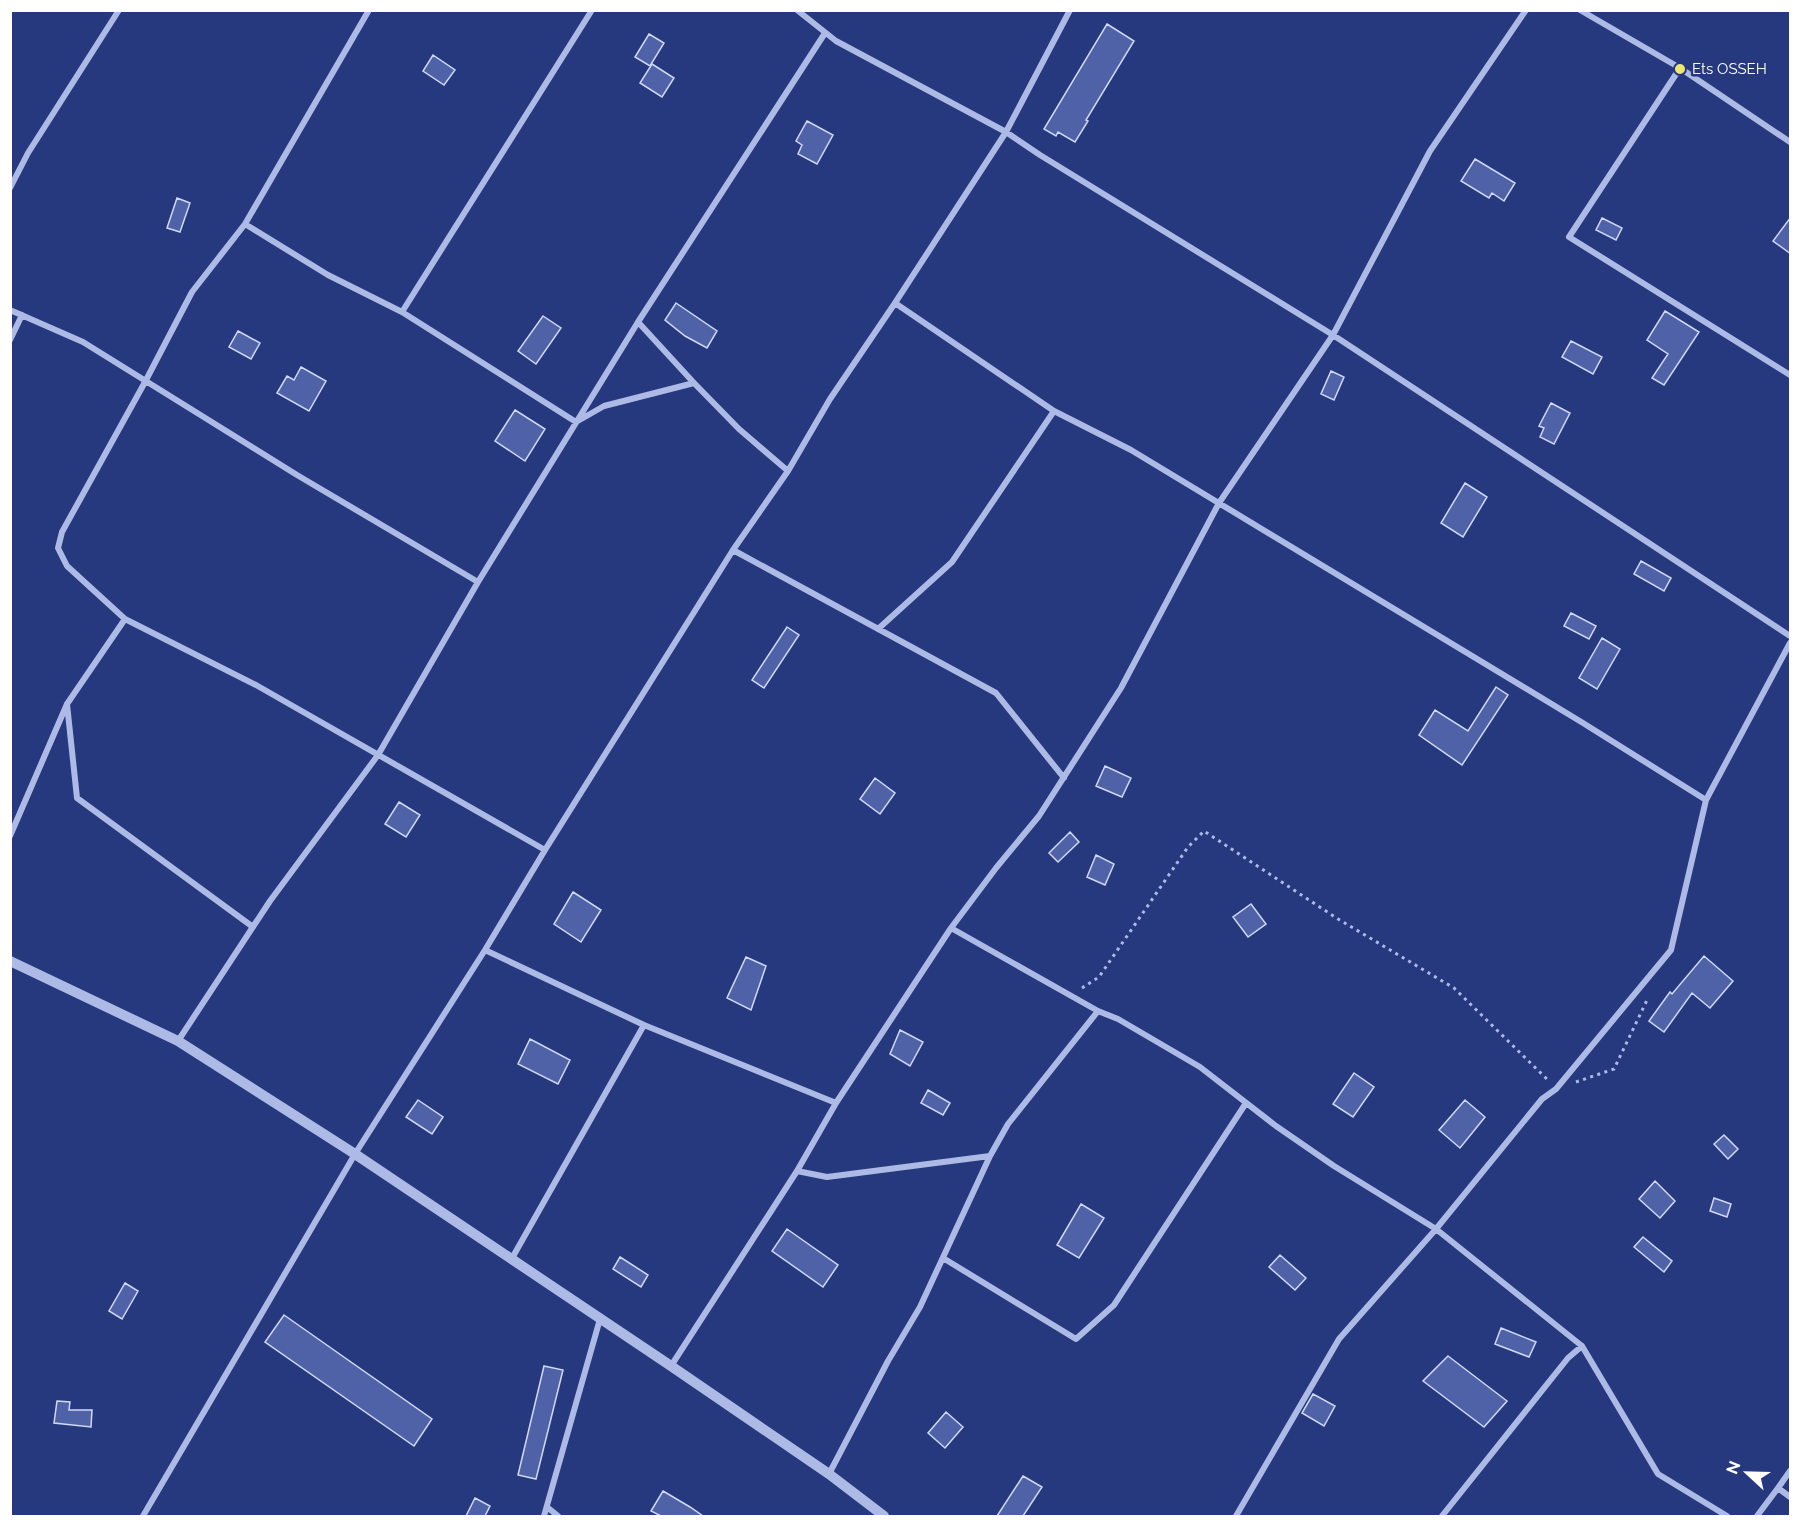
<svg xmlns="http://www.w3.org/2000/svg" width="1801" height="1527" viewBox="0 0 1801 1527" font-family="Raleway,sans-serif">
	<style>
		.building { fill: #4f62a8; stroke: #d0d8f5; stroke-width: 1.5 }
		.lines { fill: none; stroke-linecap: round; stroke-linejoin: round }
		.path { stroke: #adbae6; stroke-width: 3; stroke-dasharray: 3 4.5; stroke-linecap: butt }
		.minor { stroke: #adbae6; stroke-width: 6 }
		.tertiary { stroke: #adbae6; stroke-width: 10 }
		.poi-dot { fill: #eee672; stroke: #26397f; stroke-width: 2 }
		.labels { text-anchor: middle; dominant-baseline: central; stroke-width: 5; stroke-linejoin: round; paint-order: stroke }
		.poi-label { font-size: 15px; fill: #fff; stroke: #26397f; text-anchor: start }
	</style>
	<rect width="100%" height="100%" fill="#26397f"/>
	<path class="building" d="M1107 24 1134 41 1086 120 1088 121 1075 142 1058 132 1056 136 1044 129Z
		M649 34 664 43 650 66 635 57Z
		M433 55 455 70 444 85 423 71Z
		M652 64 674 78 662 97 640 83Z
		M807 121 833 135 817 164 798 154 802 145 796 141Z
		M1475 159 1515 183 1504 201 1492 193 1489 198 1461 181Z
		M177 198 190 203 180 232 167 228Z
		M1791 217V254L1773 241Z
		M1602 218 1622 228 1616 240 1596 230Z
		M676 303 717 331 707 348 685 336 665 320Z
		M1665 311 1699 332 1664 385 1652 378 1668 354 1647 340Z
		M543 316 561 328 536 364 518 351Z
		M238 331 260 343 251 359 229 347Z
		M1571 341 1602 357 1593 374 1562 357Z
		M301 367 326 381 309 411 277 393 287 376 294 380Z
		M1331 371 1344 377 1334 400 1321 394Z
		M1551 403 1570 413 1554 444 1540 437 1544 428 1539 426Z
		M515 410 545 429 525 461 495 441Z
		M1465 483 1487 497 1463 537 1441 523Z
		M1641 561 1671 578 1664 591 1634 574Z
		M1571 613 1596 626 1589 639 1564 626Z
		M787 627 799 635 764 688 752 680Z
		M1602 638 1620 649 1597 689 1579 678Z
		M1496 687 1508 695 1462 765 1419 735 1435 710 1468 731Z
		M1105 766 1131 778 1122 797 1096 786Z
		M875 778 895 793 880 814 860 799Z
		M399 802 420 815 406 837 385 824Z
		M1070 832 1079 842 1058 862 1049 853Z
		M1096 855 1114 864 1105 885 1087 877Z
		M573 892 601 910 581 942 554 924Z
		M1251 904 1266 924 1248 937 1233 917Z
		M1704 956 1733 981 1710 1008 1692 993 1664 1032 1649 1021 1670 992 1672 994Z
		M746 957 766 966 751 1010 727 998Z
		M900 1030 923 1042 910 1066 890 1054Z
		M530 1039 570 1060 558 1084 518 1064Z
		M1354 1073 1374 1087 1353 1117 1333 1104Z
		M928 1090 950 1103 943 1115 921 1103Z
		M418 1100 443 1117 432 1134 406 1117Z
		M1465 1100 1485 1117 1460 1148 1439 1130Z
		M1724 1135 1738 1149 1728 1159 1714 1144Z
		M1655 1181 1675 1201 1660 1218 1639 1199Z
		M1714 1198 1731 1204 1727 1217 1710 1211Z
		M1081 1204 1104 1218 1079 1258 1057 1245Z
		M787 1229 838 1265 823 1287 772 1251Z
		M1643 1237 1672 1261 1664 1272 1634 1247Z
		M1280 1255 1306 1278 1295 1290 1269 1267Z
		M620 1257 648 1275 641 1287 613 1269Z
		M125 1283 138 1291 122 1319 109 1311Z
		M284 1315 432 1419 414 1446 265 1342Z
		M1501 1328 1536 1342 1529 1357 1495 1344Z
		M1448 1356 1507 1401 1484 1427 1423 1381Z
		M544 1366 563 1370 536 1479 518 1475Z
		M1313 1394 1335 1406 1324 1426 1302 1413Z
		M57 1401 70 1402 69 1410H92L91 1427 54 1423Z
		M946 1412 963 1427 945 1448 928 1433Z
		M1023 1476 1042 1487 1023 1516H997Z
		M663 1491 690 1507 703 1516H661L651 1511Z
		M475 1498 490 1506 485 1516H466Z"/>
	<g class="lines">
		<path class="path" d="M1082 988 1099 977 1188 847 1204 831 1338 919 1454 988 1550 1082
			M1576 1082 1614 1069 1648 998"/>
		<path class="minor" d="M369 10 245 224 192 292 145 382 62 532 58 548 67 566 125 619 256 685 545 850
			M797 10 836 41 1006 132 1040 155 1333 335 1790 636
			M1580 10 1680 68 1790 142
			M1680 68 1569 237 1790 375
			M10 188 28 153 119 10
			M245 224 328 275 402 312 576 422 604 406 694 383 739 429 788 471
			M895 303 1054 411 1131 450 1583 723 1706 800
			M10 310 83 342 297 475 478 582
			M402 312 592 10
			M10 340 22 315
			M694 383 638 322 825 33
			M733 550 996 693 1064 778
			M878 629 952 562 1054 411
			M67 704 77 798 253 927
			M10 836 67 704 125 619
			M951 928 996 868 1039 816 1121 688 1219 503 1333 335 1430 151 1526 10
			M485 950 644 1025 511 1260
			M644 1025 836 1103 797 1171 671 1366
			M178 1041 270 901 378 755 478 582 638 322
			M836 1103 951 928 1098 1011 1118 1019 1200 1067 1276 1126 1334 1166 1436 1229 1582 1346 1658 1474 1727 1516
			M797 1171 827 1177 990 1156
			M943 1258 1076 1339 1114 1305 1246 1103
			M1790 1471 1778 1488 1790 1497
			M829 1474 888 1361 920 1307 990 1156 1008 1124 1098 1011
			M547 1507 558 1516
			M143 1516 355 1154 485 950 545 850 733 550 788 471 830 399 895 303 1006 132 1070 10
			M544 1516 600 1319
			M1236 1516 1339 1339 1436 1229 1542 1099 1556 1089 1671 950 1706 800 1790 643
			M1442 1516 1568 1358 1582 1346
			M1757 1516 1778 1488"/>
		<path class="tertiary" d="M10 961 178 1041 355 1154 671 1366 829 1474 884 1516"/>
	</g>
	<circle class="poi-dot" cx="1680" cy="69" r="6"/>
	<g class="labels">
		<g class="poi-label">
			<text x="1692" y="69">Ets OSSEH</text>
		</g>
	</g>
	<rect width="1801" height="1527" fill="none" stroke="#ffffff" stroke-width="24"/>
	<g transform="translate(1747 1473) rotate(292)" stroke="#26397f" stroke-width="4.5" paint-order="stroke">
	<path d="M0-4.5L10 22L0 15L-10 22Z" fill="#ffffff"/>
	<text y="-9" font-size="16" font-weight="bold" text-anchor="middle" fill="#ffffff">N</text>
	</g>
</svg>
